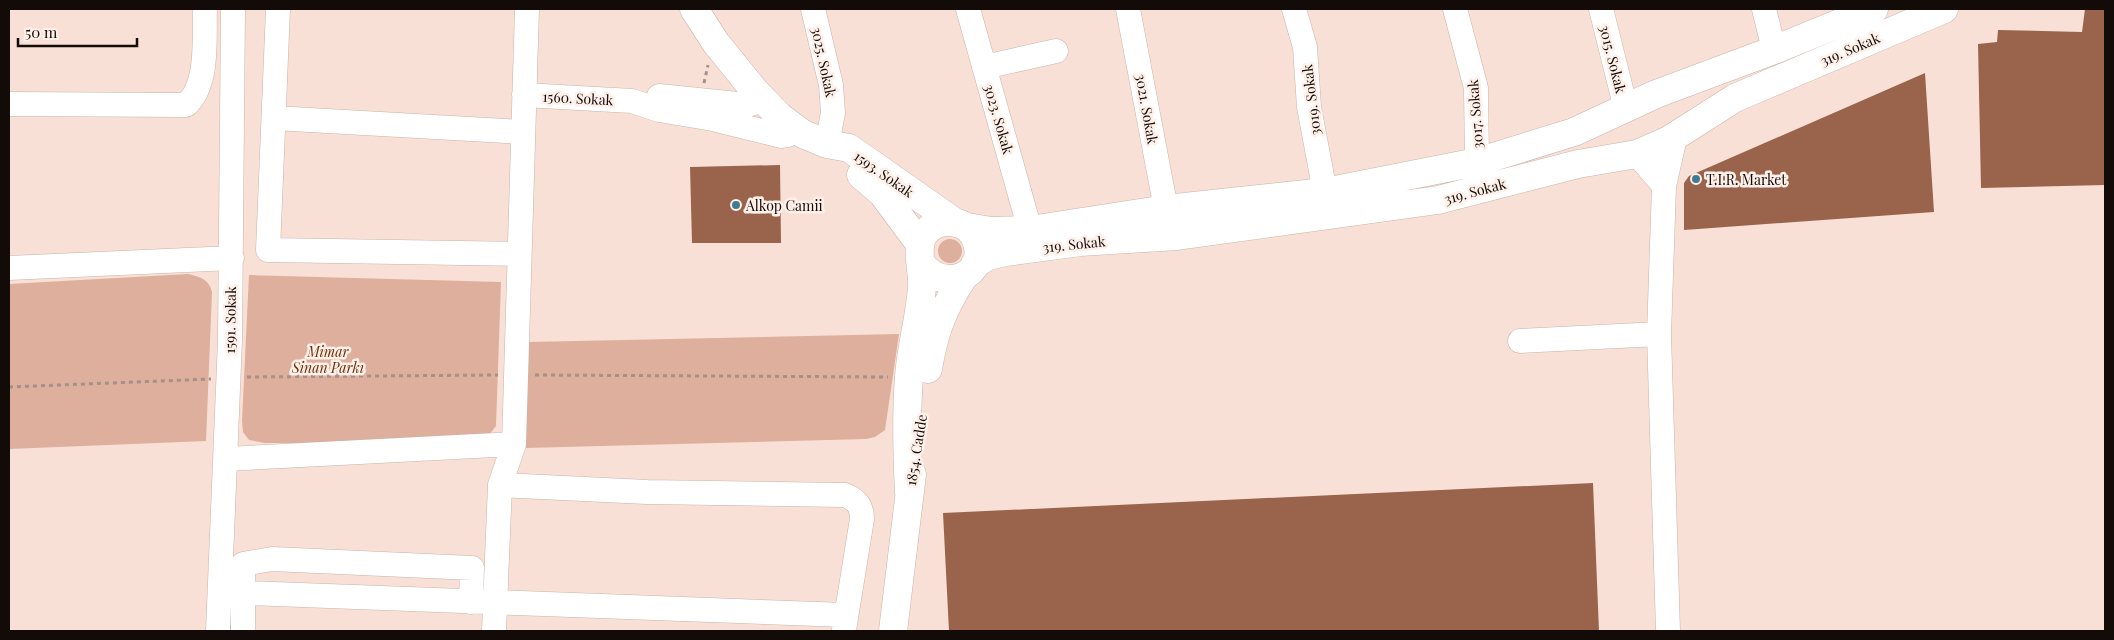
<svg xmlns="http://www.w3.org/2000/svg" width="2114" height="640" viewBox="0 0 2114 640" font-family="'Playfair Display',serif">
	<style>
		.green { fill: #ddaf9c }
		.building { fill: #9a634c }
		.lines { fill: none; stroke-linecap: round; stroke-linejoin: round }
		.minor-casing { stroke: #cab3a9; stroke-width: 25 }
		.major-casing { stroke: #cab3a9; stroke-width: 29 }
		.path { stroke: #a4918a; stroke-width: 3; stroke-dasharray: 4 4; stroke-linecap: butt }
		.minor { stroke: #fff; stroke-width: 24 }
		.major { stroke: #fff; stroke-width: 28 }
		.poi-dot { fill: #3f7c92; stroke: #fff0e9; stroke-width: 2 }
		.labels { text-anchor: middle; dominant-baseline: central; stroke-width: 5; stroke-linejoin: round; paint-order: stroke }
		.street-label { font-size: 14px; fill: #130b08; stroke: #fff0e9 }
		.poi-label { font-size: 14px; fill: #130b08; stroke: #fff0e9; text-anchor: start }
		.park-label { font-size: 14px; font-style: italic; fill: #722c04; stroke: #fff0e9 }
	</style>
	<rect width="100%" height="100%" fill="#f9e0d6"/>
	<path class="green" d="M938 251a12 12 0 1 1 24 0a12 12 0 1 1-24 0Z
		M188 274C200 277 209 279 212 292L206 441 9 449V284Z
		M249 275 501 282 496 426 489 435 311 443H265L249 440 243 432 242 421Z
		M899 334 885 430 875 437 866 439 525 448 529 342Z"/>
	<path class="building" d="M2085 9H2105V185L1981 188 1978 44 1997 42 1998 30 2082 32Z
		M1925 73 1934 212 1684 230V183L1689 176Z
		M780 165 781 243H692L690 167Z
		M1593 483 1599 631H949L943 513Z"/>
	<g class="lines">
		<defs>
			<path id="minor" d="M278 9 268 250 519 254
				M813 9 831 85 833 113 827 144
				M968 9 1030 230
				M1128 9 1166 209
				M1294 9 1305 47 1309 107 1325 192
				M1455 9 1476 88 1477 162
				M1601 9 1626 109
				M1764 9 1774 50
				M984 67 1056 51
				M524 95 632 101 659 110 713 119 782 136 788 135 796 129
				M659 96 747 105 757 102 761 98
				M9 104 186 105C209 85 204 38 205 9
				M274 118 523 132
				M1637 154 1664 186
				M9 268 232 258
				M1520 341 1659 334
				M226 459 514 444
				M500 485 647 492 845 495C857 500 862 506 862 519L844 630
				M245 593 846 615
				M218 631 230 340 233 9
				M243 631V564L272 559 472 568 471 602
				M494 631 500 485 514 444 527 9
				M1668 631 1659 334 1664 186 1675 137"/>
			<path id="major" d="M694 9 716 43 754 90 780 117 803 134 827 144 849 148 953 221
				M861 175 882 193 920 244
				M967 227 991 231 1030 230 1166 209 1325 192 1477 162 1574 132 1656 94 1774 50 1874 9
				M975 264 988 256 1005 252 1080 242 1177 236 1438 200 1578 164 1637 154 1669 140 1735 98 1944 9
				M928 369C934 332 943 308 964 276
				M909 492C907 454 906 415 909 377 911 347 920 317 922 287 923 271 916 252 922 238 928 225 944 219 957 223 966 225 973 232 976 240 990 275 943 295 921 263
				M893 631 912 474"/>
		</defs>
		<use href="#minor" class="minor-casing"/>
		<use href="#major" class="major-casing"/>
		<path class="path" d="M704 83 708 65
			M535 375 888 377
			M247 377 498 375
			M9 387 211 379"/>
		<use href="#minor" class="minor"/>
		<use href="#major" class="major"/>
	</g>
	<g class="poi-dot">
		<circle cx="1696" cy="179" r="5"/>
		<circle cx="736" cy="205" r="5"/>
	</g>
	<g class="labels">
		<g class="street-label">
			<text transform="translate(1850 49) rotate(-23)">319. Sokak</text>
			<text transform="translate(1613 59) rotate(76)">3015. Sokak</text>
			<text transform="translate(824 62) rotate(78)">3025. Sokak</text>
			<text transform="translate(578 98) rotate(3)">1560. Sokak</text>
			<text transform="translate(1311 100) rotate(-97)">3019. Sokak</text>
			<text transform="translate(1147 109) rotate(80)">3021. Sokak</text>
			<text transform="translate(1475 114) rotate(-94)">3017. Sokak</text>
			<text transform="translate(999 119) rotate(74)">3023. Sokak</text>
			<text transform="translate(884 174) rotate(35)">1593. Sokak</text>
			<text transform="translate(1475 191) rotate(-15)">319. Sokak</text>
			<text transform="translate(1074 244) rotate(-6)">319. Sokak</text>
			<text transform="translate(230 320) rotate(-89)">1591. Sokak</text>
			<text transform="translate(916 450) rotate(-81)">1854. Cadde</text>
		</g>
		<g class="poi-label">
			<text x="1706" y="179">T.I.R. Market</text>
			<text x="746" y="205">Alkop Camii</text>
		</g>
		<g class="park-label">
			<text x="328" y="351">Mimar<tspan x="328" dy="16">Sinan Parkı</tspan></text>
		</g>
	</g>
	<rect width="2114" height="640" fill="none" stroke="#130b08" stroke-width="20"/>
	<path d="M18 38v8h119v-8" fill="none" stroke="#130b08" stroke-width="2.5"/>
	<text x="25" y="38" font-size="15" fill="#130b08" stroke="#fff0e9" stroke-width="4" paint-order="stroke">50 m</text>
</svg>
